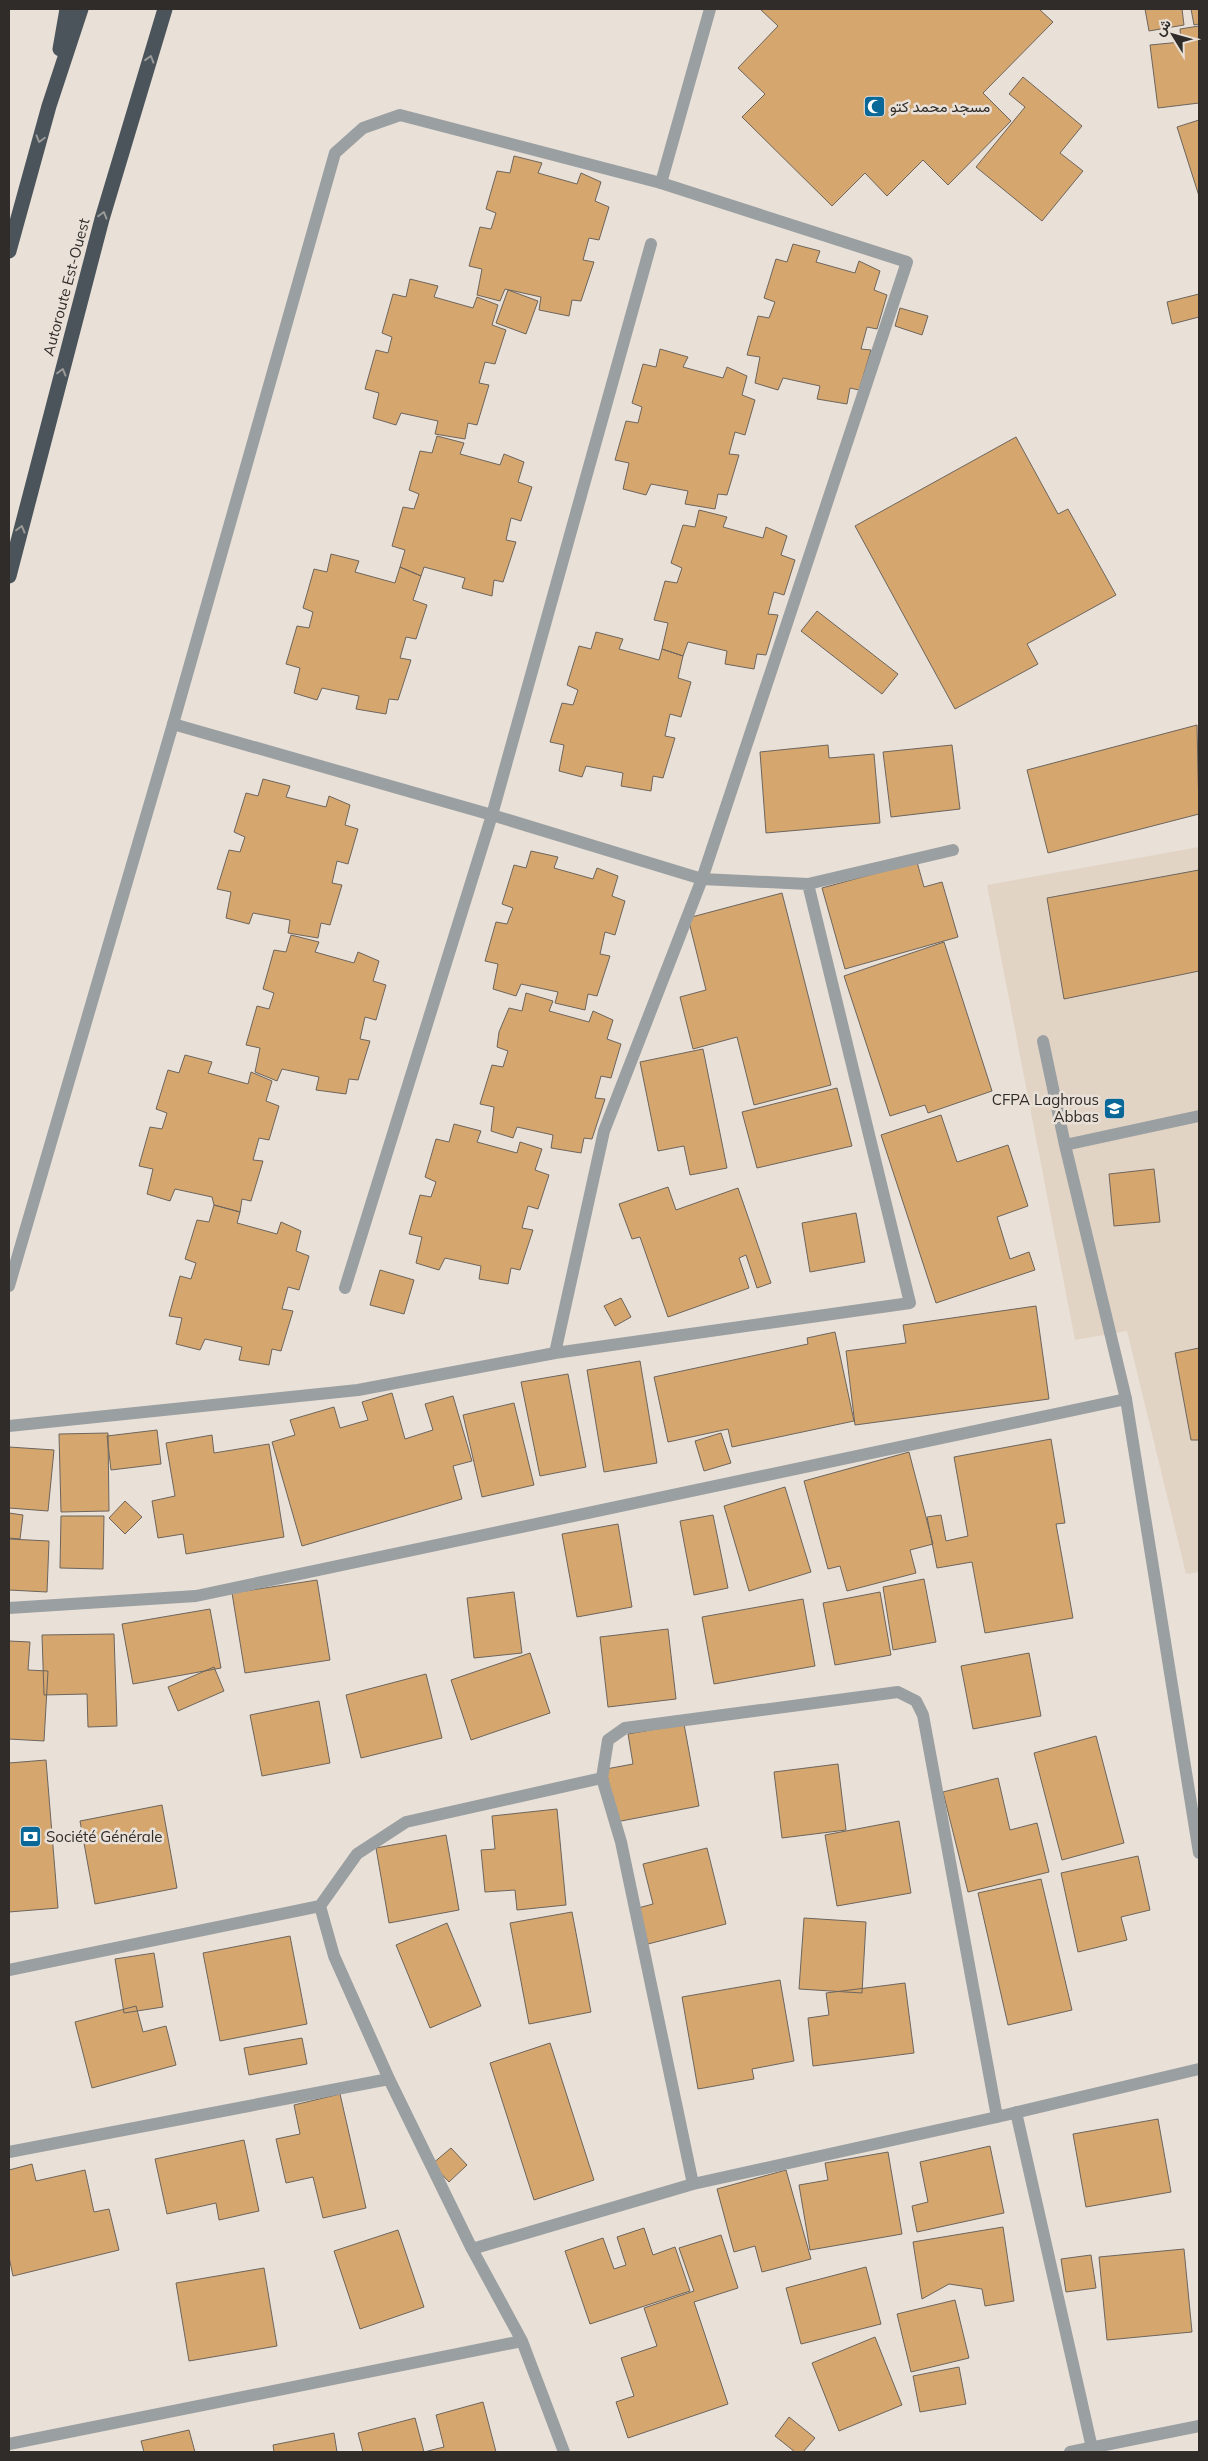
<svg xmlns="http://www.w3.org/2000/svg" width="1208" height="2461" viewBox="0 0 1208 2461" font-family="Mulish,Vazirmatn,sans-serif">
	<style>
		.built { fill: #e2d4c5 }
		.building { fill: #d5a66e; stroke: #6d655d }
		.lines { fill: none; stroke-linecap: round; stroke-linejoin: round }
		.service { stroke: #9a9fa2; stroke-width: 12 }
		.minor { stroke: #9a9fa2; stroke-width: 12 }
		.tertiary { stroke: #9a9fa2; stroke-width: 12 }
		.motorway { stroke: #4b545a; stroke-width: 15 }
		.oneway { stroke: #9a9a98 }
		.labels { text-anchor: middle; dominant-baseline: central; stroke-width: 5; stroke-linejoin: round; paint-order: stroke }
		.poi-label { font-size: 15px; fill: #2f2c29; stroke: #e9e0d7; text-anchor: start }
		.street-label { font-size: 15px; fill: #2f2c29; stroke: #e9e0d7 }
	</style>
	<rect width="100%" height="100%" fill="#e9e0d7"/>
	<path class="built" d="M1199 847V1572L1186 1574 1127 1331 1075 1340 987 885Z"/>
	<path class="building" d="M760 9H1039L1053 22 983 93 1011 121 948 185 923 160 887 196 865 173 832 206 742 117 765 94 738 68 778 26Z
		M1145 9H1182L1184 25 1149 31Z
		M1191 9H1199V24L1194 25Z
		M1199 26V103L1158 108 1150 45 1181 42 1180 29Z
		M1023 77 1082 126 1060 153 1083 171 1042 221 976 167 1025 107 1009 94Z
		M1199 120V196L1177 127Z
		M514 156 542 163 538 173 577 184 581 173 601 182 595 201 609 207 599 240 589 238 583 260 594 262 581 301 572 300 569 316 539 310 541 297 505 289 500 301 477 295 482 269 469 266 480 227 491 229 496 213 486 209 497 171 510 173Z
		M793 244 820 251 816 262 855 273 859 261 880 271 874 290 887 295 877 329 867 327 861 349 871 350 859 390 850 388 847 404 817 399 820 386 783 378 778 390 755 383 760 357 747 355 758 316 769 318 775 302 764 298 776 259 787 262Z
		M410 279 438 286 434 297 473 308 477 297 498 305 492 325 506 330 495 364 485 362 479 383 489 385 477 425 468 423 465 439 435 434 438 421 401 413 396 425 373 418 379 393 365 389 376 350 388 353 392 337 382 333 393 294 406 297Z
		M508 290 538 301 526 334 496 323Z
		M1199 294V317L1172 324 1167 302Z
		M900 308 928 316 922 335 895 326Z
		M660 349 688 357 683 367 723 378 727 367 747 376 742 395 755 400 745 435 735 432 729 454 739 455 727 495 718 494 715 509 685 504 688 491 651 484 646 495 623 489 629 463 615 460 626 421 638 423 642 407 632 403 643 364 656 367Z
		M437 436 464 443 460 454 500 465 504 454 524 462 518 482 532 487 521 521 511 518 506 540 516 542 503 582 494 580 492 596 462 588 465 578 424 567 421 576 400 567 405 550 392 546 403 507 414 509 419 494 409 490 420 451 432 453Z
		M1016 437 1058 514 1068 509 1116 595 1027 644 1038 664 955 709 855 526Z
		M699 510 727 517 723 527 763 538 766 527 787 536 781 555 795 560 784 595 774 592 768 614 778 615 766 655 757 654 754 669 725 664 727 651 688 642 683 656 662 649 668 623 654 620 665 581 677 583 682 568 671 563 683 525 695 527Z
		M331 554 359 561 355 572 395 583 400 567 421 576 413 600 427 605 416 639 406 637 400 658 411 660 398 700 389 699 386 714 356 709 359 696 322 688 317 700 294 693 300 668 286 664 297 626 309 628 313 612 303 608 314 569 327 572Z
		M817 611 898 674 882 694 801 631Z
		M596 632 623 639 619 649 659 660 662 649 683 656 678 678 691 682 681 717 670 714 665 736 675 738 663 778 653 776 651 791 621 786 623 773 586 766 582 777 559 771 564 745 550 742 562 703 573 705 578 690 567 685 579 646 591 649Z
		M1197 725 1199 814 1048 853 1027 770Z
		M828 745 829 758 874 754 880 823 766 833 760 752Z
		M952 745 960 809 891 817 883 752Z
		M263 779 290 786 286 797 326 807 329 796 350 805 345 825 358 829 348 864 337 861 332 883 342 885 330 925 321 923 318 938 288 933 290 920 253 913 249 924 226 918 231 892 217 889 229 850 240 852 245 837 234 832 246 793 258 796Z
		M531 851 558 857 554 868 593 879 597 868 618 876 612 896 625 901 615 935 605 932 600 954 610 956 597 996 588 994 585 1010 555 1003 558 992 521 984 516 996 493 989 498 964 485 961 496 922 507 924 513 908 502 904 514 865 526 868Z
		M917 862 924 887 942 882 958 937 845 969 822 888Z
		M1199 870V971L1064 999 1047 898Z
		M782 893 831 1085 754 1105 737 1037 693 1049 680 997 706 990 688 918Z
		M291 935 319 942 315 952 354 963 358 952 379 961 373 981 386 985 376 1020 365 1017 360 1039 370 1041 358 1080 349 1079 346 1094 316 1090 319 1077 282 1069 277 1081 255 1072 260 1048 246 1045 257 1006 269 1009 274 993 263 989 274 950 286 952Z
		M944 942 992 1091 928 1113 925 1105 890 1116 844 976Z
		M526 993 553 1001 549 1011 589 1022 593 1011 613 1020 607 1039 621 1044 611 1078 601 1076 595 1098 605 1099 592 1139 584 1138 581 1153 551 1148 553 1135 517 1127 513 1138 491 1131 494 1107 480 1104 492 1065 503 1067 508 1051 497 1047 499 1032 509 1008 522 1011Z
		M703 1049 727 1168 690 1175 684 1146 658 1151 640 1062Z
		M185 1055 212 1062 208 1073 248 1084 251 1072 272 1081 266 1101 279 1106 269 1140 259 1138 253 1160 263 1161 251 1201 242 1199 240 1212 214 1205 212 1197 175 1189 170 1201 147 1194 153 1169 139 1166 150 1127 162 1129 167 1113 156 1109 168 1070 179 1073Z
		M837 1088 852 1146 757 1168 742 1112Z
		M941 1115 957 1162 1008 1145 1028 1206 997 1217 1010 1259 1029 1252 1035 1270 936 1303 881 1135Z
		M454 1124 481 1131 477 1142 517 1153 520 1142 542 1149 535 1170 549 1175 538 1209 528 1206 522 1228 533 1230 520 1270 511 1268 508 1284 479 1279 481 1266 445 1258 439 1270 416 1263 422 1237 409 1234 420 1195 431 1197 436 1182 425 1177 436 1139 449 1142Z
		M1154 1169 1160 1222 1114 1226 1109 1174Z
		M668 1187 676 1210 738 1188 771 1283 757 1288 746 1255 739 1258 749 1288 668 1317 640 1237 632 1239 619 1204Z
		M214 1205 240 1212 237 1223 277 1234 281 1222 301 1231 296 1251 309 1256 299 1290 288 1287 282 1309 293 1311 281 1351 272 1349 269 1365 239 1360 242 1347 205 1339 200 1350 176 1344 182 1318 169 1316 180 1276 191 1279 196 1263 185 1259 197 1220 209 1222Z
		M856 1213 865 1262 810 1272 802 1223Z
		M380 1270 414 1280 404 1314 370 1305Z
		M621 1298 631 1317 615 1326 604 1306Z
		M1036 1306 1049 1399 855 1425 846 1351 906 1343 903 1325Z
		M835 1332 854 1421 732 1447 728 1429 668 1442 654 1377 808 1344 807 1338Z
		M1199 1348V1440H1191L1175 1353Z
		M640 1361 657 1463 604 1472 587 1370Z
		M568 1374 586 1467 540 1476 521 1382Z
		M392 1393 405 1439 433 1430 425 1404 453 1396 472 1461 453 1466 462 1499 302 1546 272 1442 295 1435 290 1420 334 1407 340 1428 368 1420 362 1402Z
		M514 1403 534 1485 482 1497 463 1415Z
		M157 1430 161 1464 111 1470 107 1436Z
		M108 1433 109 1511 61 1512 59 1434Z
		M721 1433 731 1463 704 1471 695 1441Z
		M212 1435 214 1453 269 1444 284 1537 186 1554 183 1534 158 1538 152 1501 175 1496 166 1443Z
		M1051 1439 1065 1523 1056 1524 1073 1618 985 1633 972 1562 937 1568 927 1517 941 1515 946 1541 968 1536 954 1457Z
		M9 1447 54 1450 48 1511 9 1508Z
		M909 1452 933 1544 910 1550 916 1573 847 1591 840 1566 828 1569 804 1481Z
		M785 1487 811 1572 749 1591 724 1506Z
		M125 1501 142 1517 125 1534 109 1518Z
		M9 1513 23 1515 20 1539 9 1538Z
		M713 1515 728 1588 694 1595 680 1521Z
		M61 1516H104L103 1569 60 1568Z
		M618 1524 632 1607 577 1617 562 1534Z
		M9 1539 49 1541 47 1592 9 1590Z
		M924 1579 936 1642 893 1650 883 1587Z
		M317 1580 330 1660 245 1673 232 1593Z
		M514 1592 522 1653 474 1658 467 1598Z
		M880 1592 891 1655 835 1665 823 1603Z
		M803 1599 815 1666 714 1684 702 1617Z
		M210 1609 221 1668 133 1684 122 1624Z
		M668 1629 676 1699 608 1707 600 1637Z
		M114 1634 117 1726 88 1727 87 1694 44 1695 42 1635Z
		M9 1641 30 1642 28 1670 48 1671 44 1741 9 1739Z
		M530 1653 550 1713 471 1740 451 1680Z
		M1029 1653 1041 1716 973 1729 961 1666Z
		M214 1667 224 1691 178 1711 168 1687Z
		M426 1674 442 1738 361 1758 346 1695Z
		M319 1701 330 1763 262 1776 250 1715Z
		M684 1724 699 1806 616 1822 606 1769 633 1764 628 1734Z
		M1096 1736 1124 1843 1062 1860 1034 1753Z
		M46 1760 58 1908 9 1912V1763Z
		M838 1764 846 1830 782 1838 774 1772Z
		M998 1778 1010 1830 1037 1823 1049 1872 968 1892 943 1792Z
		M162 1805 177 1888 95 1904 80 1821Z
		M557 1809 566 1905 517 1910 515 1890 485 1892 481 1850 495 1849 492 1816Z
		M899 1821 911 1893 837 1906 825 1835Z
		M446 1835 459 1910 389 1923 376 1848Z
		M707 1848 726 1924 648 1944 638 1908 653 1904 643 1864Z
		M1138 1856 1150 1910 1121 1917 1127 1940 1078 1952 1061 1873Z
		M1041 1879 1072 2010 1008 2025 978 1893Z
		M572 1912 591 2012 529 2024 510 1923Z
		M804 1918 866 1922 862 1993 799 1989Z
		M447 1923 481 2006 430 2028 396 1945Z
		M290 1936 307 2024 220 2041 203 1953Z
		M154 1953 163 2007 124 2013 115 1959Z
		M780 1980 794 2061 752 2069 754 2079 698 2089 682 1997Z
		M905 1983 914 2053 813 2066 808 2018 829 2015 826 1993Z
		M136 2006 143 2032 166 2026 176 2065 92 2088 75 2022Z
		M302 2038 307 2064 249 2075 244 2048Z
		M550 2043 594 2180 534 2200 490 2063Z
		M340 2094 366 2208 323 2218 313 2177 286 2183 276 2139 300 2134 294 2105Z
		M1158 2119 1171 2192 1086 2207 1073 2134Z
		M244 2140 259 2211 219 2220 216 2203 167 2214 155 2159Z
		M990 2146 1004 2213 917 2232 912 2206 928 2202 920 2162Z
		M451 2148 467 2165 449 2182 432 2164Z
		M888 2152 902 2234 810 2250 799 2185 828 2180 825 2163Z
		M32 2164 36 2181 85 2170 94 2212 109 2209 119 2250 13 2276 9 2257V2170Z
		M786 2170 811 2259 762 2272 755 2246 734 2252 717 2189Z
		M1003 2227 1014 2301 985 2306 982 2289 949 2284 922 2299 913 2242Z
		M644 2228 653 2255 675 2247 690 2291 590 2324 565 2251 603 2238 614 2269 626 2265 617 2237Z
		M398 2230 424 2307 360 2329 334 2251Z
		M721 2235 738 2288 694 2302 728 2404 628 2438 616 2402 634 2396 621 2358 657 2346 644 2308 694 2291 679 2248Z
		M1184 2249 1192 2332 1107 2340 1099 2257Z
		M1091 2255 1096 2288 1066 2292 1061 2259Z
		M866 2267 881 2324 801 2344 786 2288Z
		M264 2268 277 2346 189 2361 176 2283Z
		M955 2300 969 2358 911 2372 897 2314Z
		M875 2337 902 2405 839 2431 812 2363Z
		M959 2367 966 2404 920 2412 913 2376Z
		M483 2402 496 2452H363L358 2433 415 2418 424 2452 444 2447 436 2415Z
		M789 2417 815 2438 803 2452H795L775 2436Z
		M189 2430 195 2452H144L141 2441Z
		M334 2433 337 2452H274L273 2445Z"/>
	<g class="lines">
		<path class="service" d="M1043 1041 1065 1145 1126 1399
			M1065 1145 1199 1116"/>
		<path class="minor" d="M173 724 492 815 702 879 808 884 953 850
			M345 1288 492 815 651 244
			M555 1353 604 1131 702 879 907 262 661 183
			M9 1426 358 1390 555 1353 910 1303 808 884
			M9 1608 196 1596 1126 1399 1199 1853
			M9 1970 320 1906
			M1016 2112 1092 2448
			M9 2152 389 2079
			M693 2184 621 1842 602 1778 608 1740 625 1728 898 1692 916 1701 923 1715 997 2117
			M472 2249 693 2184 997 2117 1199 2069
			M522 2341 472 2249 389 2079 334 1956 320 1906 357 1854 406 1822 602 1778
			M9 2444 522 2341 564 2452"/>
		<path class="tertiary" d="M9 1286 173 724 335 153 363 128 400 115 661 183 710 9
			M1070 2452 1199 2426"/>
		<path class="motorway" d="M60 49 67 9
			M9 251 49 106 81 9
			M9 576 102 219 165 9"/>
	</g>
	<defs><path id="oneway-chevron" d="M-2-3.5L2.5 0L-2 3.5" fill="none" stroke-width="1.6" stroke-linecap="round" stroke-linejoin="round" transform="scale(1.25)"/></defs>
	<g class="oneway">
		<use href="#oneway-chevron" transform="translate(150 59) rotate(-73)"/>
		<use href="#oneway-chevron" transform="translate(40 139) rotate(106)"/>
		<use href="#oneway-chevron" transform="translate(103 215) rotate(-74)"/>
		<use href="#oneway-chevron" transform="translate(62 372) rotate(-75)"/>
		<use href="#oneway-chevron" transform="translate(21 529) rotate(-75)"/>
	</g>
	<defs>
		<symbol id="mosque-square" viewBox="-11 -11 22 22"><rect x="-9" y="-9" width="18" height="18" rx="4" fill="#096897" stroke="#e9e0d7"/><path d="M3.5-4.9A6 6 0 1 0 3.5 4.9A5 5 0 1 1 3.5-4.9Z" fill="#fff"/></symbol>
		<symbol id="university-square" viewBox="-11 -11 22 22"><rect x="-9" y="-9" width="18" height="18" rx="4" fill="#096897" stroke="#e9e0d7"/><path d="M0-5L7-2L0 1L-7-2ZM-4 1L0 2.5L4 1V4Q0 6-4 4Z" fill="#fff"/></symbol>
		<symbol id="bank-square" viewBox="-11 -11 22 22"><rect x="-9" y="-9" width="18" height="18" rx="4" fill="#096897" stroke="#e9e0d7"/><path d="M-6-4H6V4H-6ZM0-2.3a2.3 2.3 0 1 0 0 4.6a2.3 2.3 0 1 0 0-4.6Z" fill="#fff"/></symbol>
	</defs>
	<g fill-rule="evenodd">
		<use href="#mosque-square" x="862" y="94" width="25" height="25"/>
		<use href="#university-square" x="1102" y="1096" width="25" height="25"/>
		<use href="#bank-square" x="18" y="1824" width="25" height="25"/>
	</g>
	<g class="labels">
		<g class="poi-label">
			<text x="890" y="106">مسجد محمد كتو</text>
			<text x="1099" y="1099" text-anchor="end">CFPA Laghrous<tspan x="1099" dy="17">Abbas</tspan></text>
			<text x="46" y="1836">Société Générale</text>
		</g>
		<g class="street-label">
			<text transform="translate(66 287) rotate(-75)">Autoroute Est-Ouest</text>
		</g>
	</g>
	<rect width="1208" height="2461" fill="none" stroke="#2f2c29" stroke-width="20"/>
	<g transform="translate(1173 35) rotate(307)" stroke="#e9e0d7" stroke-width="4" paint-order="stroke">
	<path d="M0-4L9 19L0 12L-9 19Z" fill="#2f2c29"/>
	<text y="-8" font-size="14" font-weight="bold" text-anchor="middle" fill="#2f2c29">ش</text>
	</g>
</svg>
